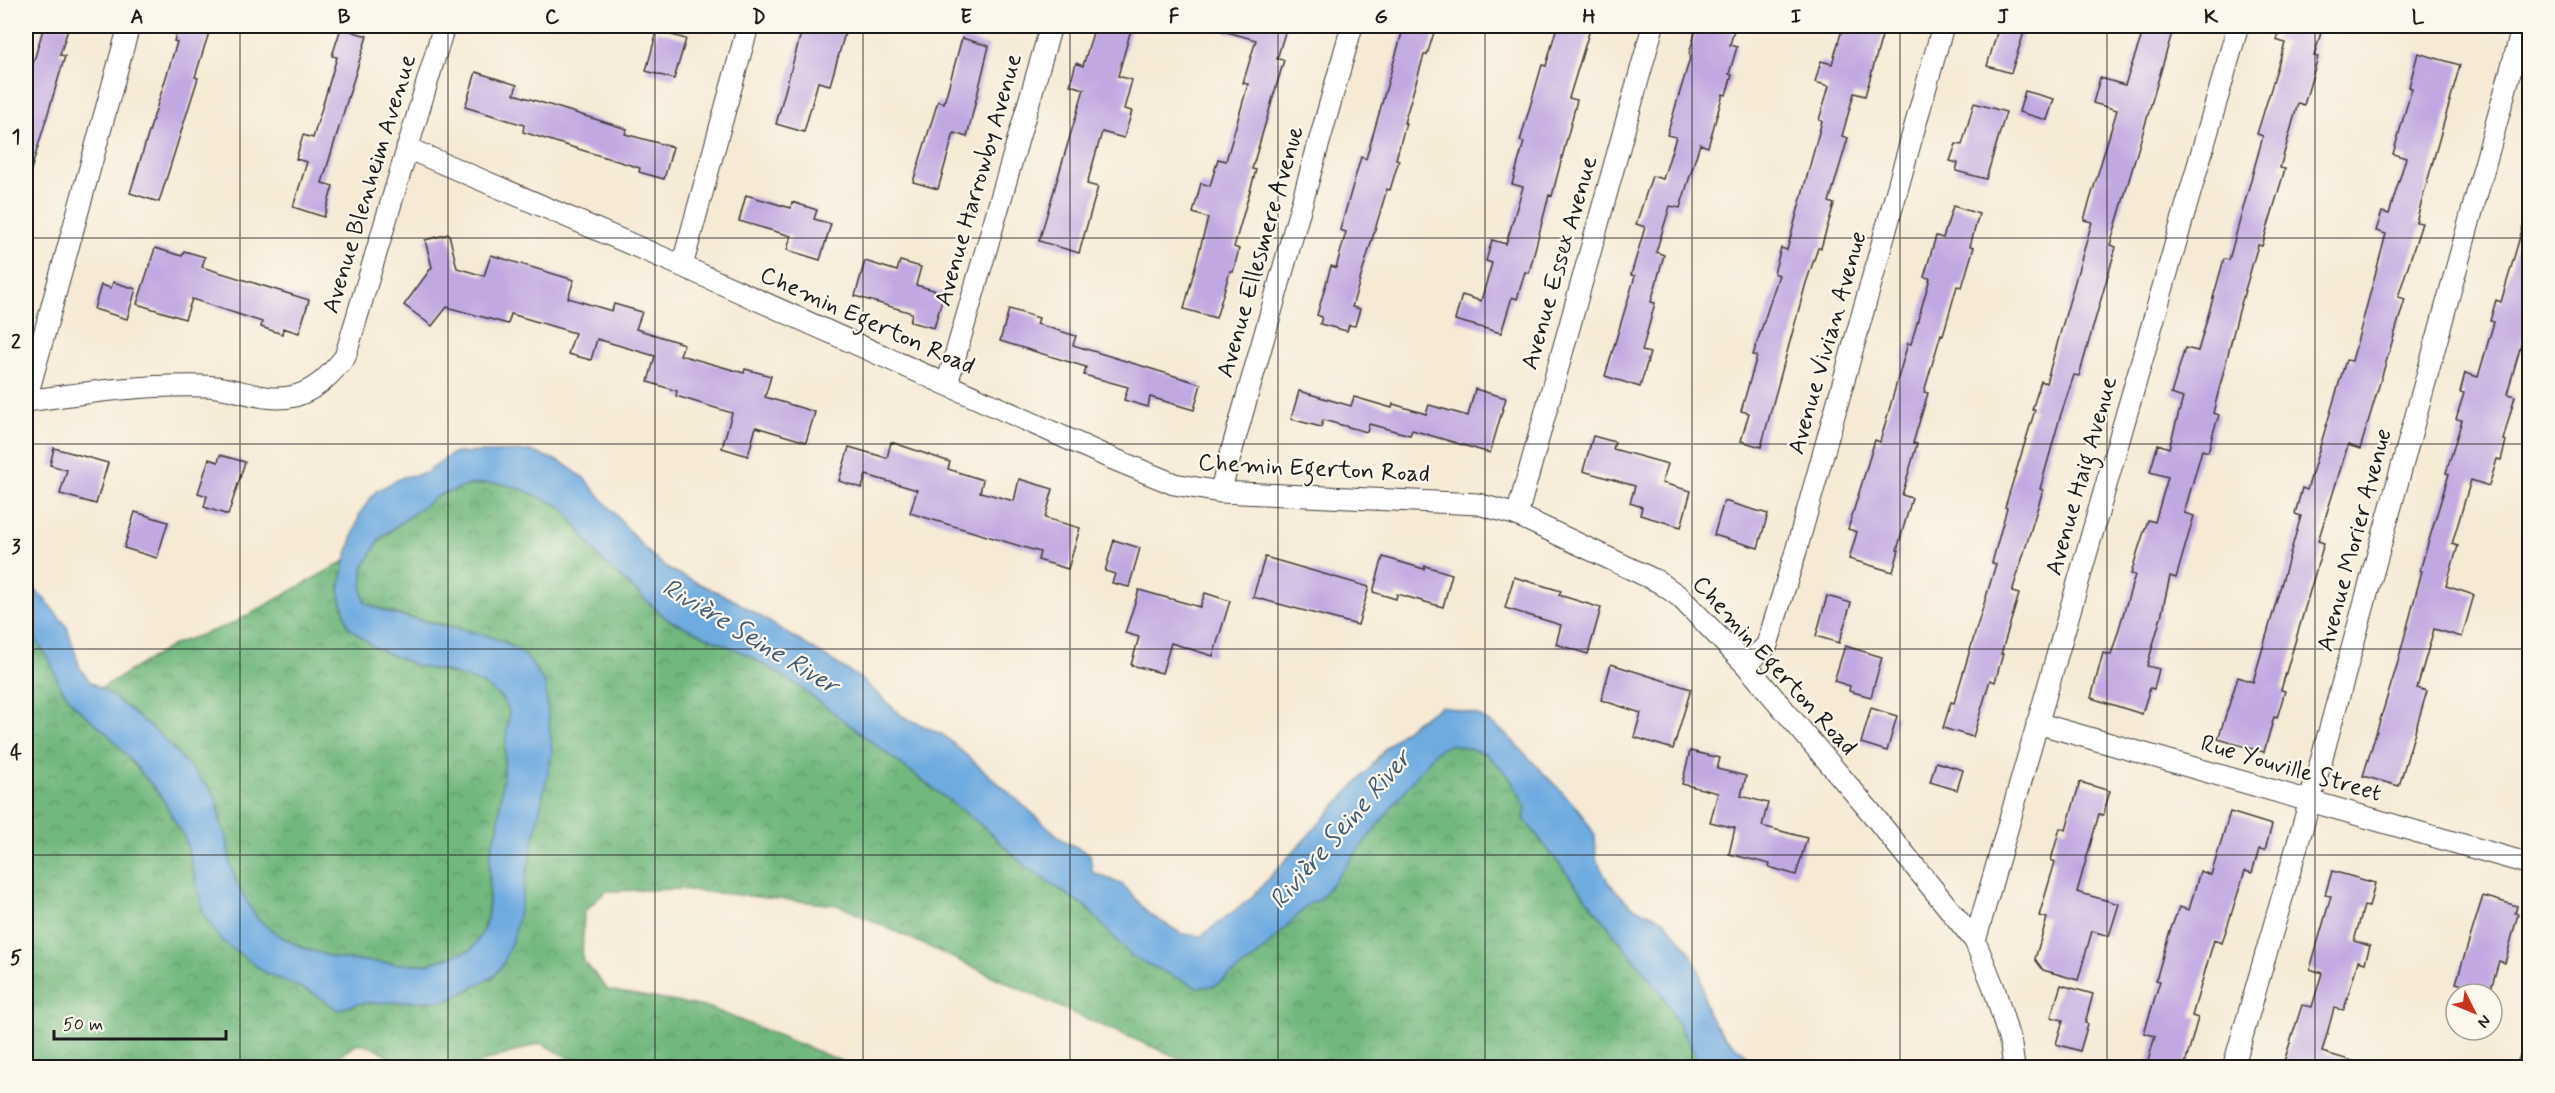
<svg xmlns="http://www.w3.org/2000/svg" width="2555" height="1093" viewBox="0 0 2555 1093" font-family="Mynerve,sans-serif">
	<style>
		.forest { fill: url(#forest-crowns); stroke: #466a4d; stroke-width: 1.5 }
		.water { fill: #6eabe0; stroke: #45647e; stroke-width: 1.5 }
		.building { fill: #c2a8e1 }
		.lines { fill: none; stroke-linecap: round; stroke-linejoin: round }
		.minor-casing { stroke: #3d3b38; stroke-width: 23 }
		.minor { stroke: #fff; stroke-width: 21 }
		.grid { fill: none; stroke: #1c1c1c; stroke-width: 1.5; stroke-opacity: 0.55 }
		.labels { text-anchor: middle; dominant-baseline: central; stroke-width: 4.5; stroke-linejoin: round; paint-order: stroke }
		.street-label { font-size: 24px; fill: #1c1c1c; stroke: #fbf7ec }
		.water-label { font-size: 26px; font-style: italic; fill: #415c74; stroke: #fbf7ec }
		.neatline { fill: none; stroke: #1c1c1c; stroke-width: 2 }
		.grid-label { font-size: 20px; text-anchor: middle; font-weight: bold; fill: #1c1c1c }
	</style>
	<defs>
		<pattern id="forest-crowns" width="20" height="18" patternUnits="userSpaceOnUse" patternTransform="scale(1.5)"><rect width="20" height="18" fill="#71b87e"/><path d="M2 6a3 3 0 1 1 6 0M12 15a3 3 0 1 1 6 0" fill="none" stroke="#5c9566"/></pattern>
	</defs>
	<rect width="100%" height="100%" fill="#fbf7ec"/>
	<filter id="ink" filterUnits="userSpaceOnUse"><feTurbulence type="fractalNoise" baseFrequency=".0167" numOctaves="2"/><feDisplacementMap in="SourceGraphic" scale="12" xChannelSelector="R" yChannelSelector="G"/><feConvolveMatrix kernelMatrix="1 2 1 2 8 2 1 2 1" color-interpolation-filters="sRGB"/></filter>
	<filter id="wash" filterUnits="userSpaceOnUse"><feTurbulence type="fractalNoise" baseFrequency=".008" numOctaves="4" result="noise"/><feDisplacementMap in="SourceGraphic" scale="24" xChannelSelector="R" yChannelSelector="G"/><feGaussianBlur stdDeviation="1.35" result="paint"/><feColorMatrix in="noise" values="0 0 0 0 0 0 0 0 0 0 0 0 0 0 0 0 0 1.4 0 .05"/><feComposite in="paint" operator="in"/></filter>
	<g filter="url(#wash)">
		<rect width="100%" height="100%" fill="#f6ead5"/>
		<path class="forest" d="M499 483 519 488 563 507 599 558 667 619 748 655 796 684 985 828 1025 866 1086 907 1132 957 1214 986 1254 959 1309 904 1319 900 1436 750 1451 744 1485 753 1507 774 1522 799 1526 808 1524 819 1663 996 1702 1067H1200L1075 1014 838 905 679 889 606 891 584 912 582 959 608 990 710 1008 856 1067H586L541 1043 468 1067H401L378 1049 359 1043 338 1056 337 1067H26V626L50 661 60 686 74 705 110 736 161 796 186 841 204 915 266 973 313 993 338 1010 360 1003 447 1001 494 976 552 753 506 643C460 624 410 622 365 603 352 558 381 537 413 514 422 507 431 499 440 495 459 486 478 484 499 483Z
			M345 561 339 591 348 627C368 638 388 653 408 662 441 676 492 673 509 710L498 830C477 870 504 909 471 950L428 964H398L338 959 303 948 280 936 257 919 237 884 230 864 227 838 220 822 221 815 217 800 212 791 159 734 101 688 175 644 232 624Z"/>
		<path class="water" d="M530 451 561 462 584 478 645 549 668 569 734 600 860 678 902 716 943 735 1064 841 1090 854 1092 872 1123 885 1149 914 1182 934 1201 936 1250 899 1371 767C1389 740 1414 721 1442 706L1478 715 1504 732 1579 810 1595 835 1596 859 1609 883 1631 906 1664 920 1688 949 1700 972 1707 1013 1724 1036 1745 1054 1751 1067H1702L1663 996 1524 819 1526 808 1522 799 1507 774 1485 753 1451 744 1436 751 1319 900 1309 904 1254 959 1214 986 1197 987 1132 957 1086 907 1025 866 985 828 796 684 748 655 667 619 599 558 563 507 519 488 499 483 473 484 439 495 381 537 363 568 362 591 365 603 392 614 489 636 506 643 525 655 545 684 552 752 514 935 503 964 494 976 447 1001 360 1003 338 1010 313 993 266 973 221 940 204 915 186 841 161 796 110 736 74 705 60 686 50 661 26 626V583L41 595 67 627 80 668 90 682 106 691 159 734 212 791 217 800 220 823 227 839 230 864 237 884 257 919 280 936 303 948 338 959 398 964H428L471 950C504 910 478 871 498 829L509 710 501 697 483 684 445 671 420 667 375 648 348 626 339 591 345 561 360 513 376 491 403 477 426 473 453 453Z"/>
		<g id="blocks">
			<path class="building" d="M44 26H69L60 55 65 56 31 170 26 169V88Z
				M179 26H211L195 77 198 78 159 202 130 193 177 42 174 41Z
				M803 26H847L830 85 818 82 804 132 776 124Z
				M1095 26H1132L1118 76 1132 80 1124 109 1132 111 1124 138 1102 132 1087 184 1098 187 1079 253 1039 241 1084 89 1070 85 1076 63 1083 66Z
				M1223 26H1287L1277 59 1284 60 1252 169 1256 170 1234 247 1239 249 1233 272 1230 271 1216 318 1184 309 1208 218 1193 213 1201 183 1210 186 1218 159 1226 161 1248 84 1243 83 1256 40 1223 31Z
				M1404 26H1436L1427 55H1424L1404 123H1406L1396 159 1399 160 1390 190 1387 189 1352 307 1360 309 1355 326 1349 325 1347 331 1320 324 1322 317 1317 315 1331 266 1336 268 1346 232 1340 230 1361 157 1366 159Z
				M1557 26H1591L1569 98 1577 100 1552 196 1549 195 1529 273 1525 272 1517 299 1512 297 1501 333 1455 320 1462 295 1481 301 1492 263 1486 261 1492 240 1506 244 1523 187 1512 184 1524 142 1520 141 1542 65 1546 66Z
				M1697 26H1735L1730 45 1737 47 1729 74 1732 75 1726 95 1723 94 1708 147 1700 144 1680 208 1670 206 1656 252 1664 255 1651 302 1655 303 1642 351 1650 353 1640 387 1605 376 1635 276 1631 275 1645 227 1636 224 1652 176 1663 179 1676 137 1667 135 1691 55 1689 54Z
				M1843 26H1871L1884 29 1865 96 1854 93 1842 136 1848 138 1829 202 1834 204 1821 248H1818L1806 283 1761 447 1741 441 1749 413 1741 411 1757 356 1753 355 1779 275 1774 273 1781 248 1787 250 1822 121 1819 120 1829 86 1815 82 1821 61 1832 64Z
				M1999 26H2026L2011 73 1987 66Z
				M2145 26H2174L2110 245 2116 247 2079 376 2074 375 2060 417 2040 489 2043 490 2012 592 2019 594 2001 654H2003L1995 682 1990 680 1973 737 1943 728 1951 702 1954 703 1996 564 1992 563 2007 508 2005 507 2035 410H2032L2041 381 2046 383 2092 222 2084 220 2117 110 2093 103 2100 78 2125 85Z
				M2280 26H2323L2314 56 2318 57 2304 105 2298 103 2280 168 2285 169 2262 246 2258 245 2239 311 2213 413 2219 415 2214 430 2208 452 2202 450 2184 513 2194 516 2176 578 2170 576 2161 617 2147 666 2159 669 2154 689 2150 688 2142 714 2091 698 2103 653 2111 655 2135 575 2131 574 2138 550 2148 520 2155 522 2168 477 2150 472 2158 444 2169 448 2183 398 2171 394 2185 348 2198 351 2224 259 2229 260 2263 136 2257 134 2285 43 2276 40Z
				M341 28 367 36 322 183 333 186 324 217 293 207 307 162 296 159 303 135 313 138 337 57 332 56Z
				M657 31 686 39 674 79 646 71Z
				M962 38 989 46 967 137 954 133 938 189 913 182 938 101 944 103Z
				M2418 53 2460 65 2416 222 2422 223 2398 297 2405 299 2360 449 2348 445 2334 490 2318 541 2324 543 2281 690 2285 691 2277 718 2274 717 2264 752 2218 739 2238 677 2253 682 2301 516 2295 514 2302 488 2307 490 2346 360 2352 361 2386 234 2376 231 2382 212 2389 214 2406 158 2393 154 2412 88 2409 87Z
				M476 72 517 85 514 94 627 129 625 134 673 147 664 179 639 172 640 168 523 132 524 125 465 107Z
				M2025 91 2054 99 2047 120 2019 112Z
				M1974 103 2006 112 1986 179 1956 171 1958 163 1950 161 1956 144 1962 145Z
				M746 195 791 208 792 202 817 210 814 219 831 224 820 260 787 250 791 236 739 221Z
				M1953 206 1979 214 1970 246 1974 247 1962 287 1957 286 1943 335 1941 334 1924 392 1928 393 1913 443 1917 444 1902 495 1912 498 1897 550H1899L1893 572 1849 559 1857 532 1848 529 1875 440 1880 442 1908 343 1911 344 1930 278 1924 277 1936 236 1943 238Z
				M2524 223 2529 224V332L2525 331 2507 394 2515 396 2503 440 2506 441 2501 460 2497 459 2489 486 2471 480 2452 544 2458 546 2446 586 2474 595 2462 637 2434 629 2417 688 2427 691 2399 786 2363 776 2397 665 2422 571 2420 570 2449 474 2446 473 2462 420 2456 419 2464 393 2460 392 2465 373 2478 377 2494 322 2490 321 2496 300 2501 302Z
				M449 234 457 268 484 276 491 255 574 280 568 298 612 311 614 304 642 312 636 329 684 344 680 355 744 373 745 369 771 376 765 397 815 412 806 442 756 427 748 456 722 448 732 413 676 396 677 391 648 382 655 356 597 339 591 360 568 354 575 333 511 314 508 324 447 307 432 326 404 305 432 267 425 240Z
				M155 248 182 256 184 251 205 257 202 267 309 300 299 333 283 328 282 334 261 327 262 322 192 299 185 319 137 304Z
				M865 261 897 271 900 261 921 267 916 285 944 293 934 328 910 322 912 313 855 296Z
				M113 282 136 289 127 319 94 309 101 285 111 288Z
				M1009 309 1039 318 1037 324 1076 336 1073 345 1201 384 1194 410 1150 397 1148 407 1124 400 1128 387 1084 375 1086 367 1000 341Z
				M1475 389 1506 398 1490 453 1412 430 1410 435 1369 424 1367 432 1323 420 1321 427 1291 419 1299 391 1351 406 1354 397 1392 408 1393 404 1426 414 1429 405 1468 416Z
				M1593 436 1615 442 1613 449 1668 464 1662 483 1691 491 1681 527 1640 515 1642 507 1630 503 1635 486 1583 471Z
				M891 442 950 462 948 469 983 480 980 492 1014 501 1019 479 1053 489 1045 518 1080 528 1068 569 1038 560 1040 552 910 513 917 490 866 475 862 488 839 481 849 447 887 458Z
				M54 448 108 463 96 504 60 494 67 470 50 465Z
				M220 455 245 462 228 515 204 507 207 496 198 493 209 459 218 462Z
				M1724 501 1768 514 1758 548 1714 535Z
				M135 512 168 522 157 558 124 548Z
				M1114 540 1140 548 1129 587 1112 583 1115 574 1105 571Z
				M1265 557 1369 587 1358 625 1253 597Z
				M1383 557 1424 569 1425 566 1452 574 1443 607 1397 594 1396 599 1373 592Z
				M1514 577 1561 591 1559 595 1601 608 1588 654 1556 644 1561 625 1505 608Z
				M1139 590 1200 607 1205 593 1230 601 1213 656 1171 643 1162 673 1131 665 1139 637 1125 633Z
				M1827 596 1851 603 1839 643 1816 636Z
				M1845 646 1882 657 1871 697 1849 691 1850 686 1834 681Z
				M1611 664 1691 689 1673 749 1634 737 1641 713 1601 700Z
				M1871 708 1897 716 1887 751 1861 743Z
				M1690 751 1720 758 1717 769 1746 776 1741 796 1768 803 1762 826 1807 838 1796 875 1769 867 1770 864 1729 854 1735 828 1710 822 1718 793 1682 784Z
				M1936 762 1963 770 1957 790 1930 782Z
				M2080 782 2110 791 2103 815 2099 814 2077 892 2119 904 2109 936 2092 931 2078 980 2043 970 2035 959 2047 918 2039 916 2055 862 2051 860 2060 828 2066 830Z
				M2230 812 2272 825 2265 850 2259 849 2252 873 2245 871 2222 943 2214 940 2192 1016 2198 1018 2184 1068H2146L2155 1036 2144 1033 2160 981 2156 980 2169 934 2179 907 2189 910 2200 871 2211 875Z
				M2332 871 2375 883 2369 907 2364 906 2354 941 2370 946 2365 963 2358 961 2344 1010 2334 1008 2322 1052 2356 1062V1068H2282L2302 1005 2312 1007 2322 973 2310 969 2331 896 2325 895Z
				M2483 896 2517 906 2515 913 2518 914 2505 963 2499 961 2490 992 2456 983Z
				M2061 985 2093 994 2085 1023 2088 1024 2080 1051 2056 1044 2063 1020 2051 1017Z"/>
		</g>
	</g>
	<g filter="url(#ink)">
		<use href="#blocks" fill-opacity="0" stroke="#3d3b38" stroke-width="1.5"/>
		<g class="lines">
			<defs>
				<path id="minor" d="M407 148 682 266 1106 456 1174 484 1220 492 1478 504 1517 515 1659 582 1680 597 1746 665 1869 810 1975 941 1994 988 2011 1045 2014 1068
					M682 266 748 26
					M947 384 1051 26
					M26 400 129 26
					M26 401C85 393 144 384 204 386 235 386 264 404 295 396 318 389 330 375 345 357L444 26
					M1220 492 1352 26
					M1517 515 1653 26
					M1746 665 1767 645 1796 551 1943 26
					M2037 723 2530 864
					M1975 941 2238 26
					M2233 1068 2310 801 2523 26
					M2527 1068 2530 1059"/>
			</defs>
			<use href="#minor" class="minor-casing"/>
			<use href="#minor" class="minor"/>
		</g>
	</g>
	<path class="grid" d="M240 26V1068M448 26V1068M655 26V1068M863 26V1068M1070 26V1068M1278 26V1068M1485 26V1068M1692 26V1068M1900 26V1068M2107 26V1068M2315 26V1068M26 238H2530M26 444H2530M26 649H2530M26 855H2530"/>
	<g class="labels">
		<g class="street-label">
			<text transform="translate(979 180) rotate(-74)">Avenue Harrowby Avenue</text>
			<text transform="translate(370 184) rotate(-73)">Avenue Blenheim Avenue</text>
			<text transform="translate(1261 252) rotate(-74)">Avenue Ellesmere Avenue</text>
			<text transform="translate(1560 263) rotate(-74)">Avenue Essex Avenue</text>
			<text transform="translate(867 321) rotate(24)">Chemin Egerton Road</text>
			<text transform="translate(1828 343) rotate(-74)">Avenue Vivian Avenue</text>
			<text transform="translate(1314 469) rotate(3)">Chemin Egerton Road</text>
			<text transform="translate(2082 476) rotate(-74)">Avenue Haig Avenue</text>
			<text transform="translate(2355 540) rotate(-75)">Avenue Morier Avenue</text>
			<text transform="translate(1774 666) rotate(48)">Chemin Egerton Road</text>
			<text transform="translate(2291 769) rotate(16)">Rue Youville Street</text>
		</g>
		<g class="water-label">
			<text transform="translate(750 637) rotate(31)">Rivière Seine River</text>
			<text transform="translate(1341 830) rotate(-49)">Rivière Seine River</text>
		</g>
	</g>
	<rect width="2555" height="1093" fill="none" stroke="#fbf7ec" stroke-width="66"/>
	<g transform="translate(2474 1012) rotate(133)"><circle r="28" fill="#fbf7ec" stroke="#a29f99" stroke-width="1.5"/>
	<path d="M0-4.5L10 22L0 15L-10 22Z" fill="#c8321e"/>
	<text y="-9" font-size="16" font-weight="bold" text-anchor="middle" fill="#1c1c1c">N</text>
	</g>
	<path d="M54 1030v9h172v-9" fill="none" stroke="#1c1c1c" stroke-width="3"/>
	<text x="63" y="1030" font-size="18" fill="#1c1c1c" stroke="#fbf7ec" stroke-width="4.5" paint-order="stroke">50 m</text>
	<rect x="33" y="33" width="2489" height="1027" class="neatline"/>
	<g class="grid-label">
		<text x="137" y="23">A</text>
		<text x="344" y="23">B</text>
		<text x="552" y="23">C</text>
		<text x="759" y="23">D</text>
		<text x="966" y="23">E</text>
		<text x="1174" y="23">F</text>
		<text x="1381" y="23">G</text>
		<text x="1589" y="23">H</text>
		<text x="1796" y="23">I</text>
		<text x="2003" y="23">J</text>
		<text x="2211" y="23">K</text>
		<text x="2418" y="23">L</text>
		<text x="16" y="143">1</text>
		<text x="16" y="348">2</text>
		<text x="16" y="553">3</text>
		<text x="16" y="759">4</text>
		<text x="16" y="964">5</text>
	</g>
</svg>
